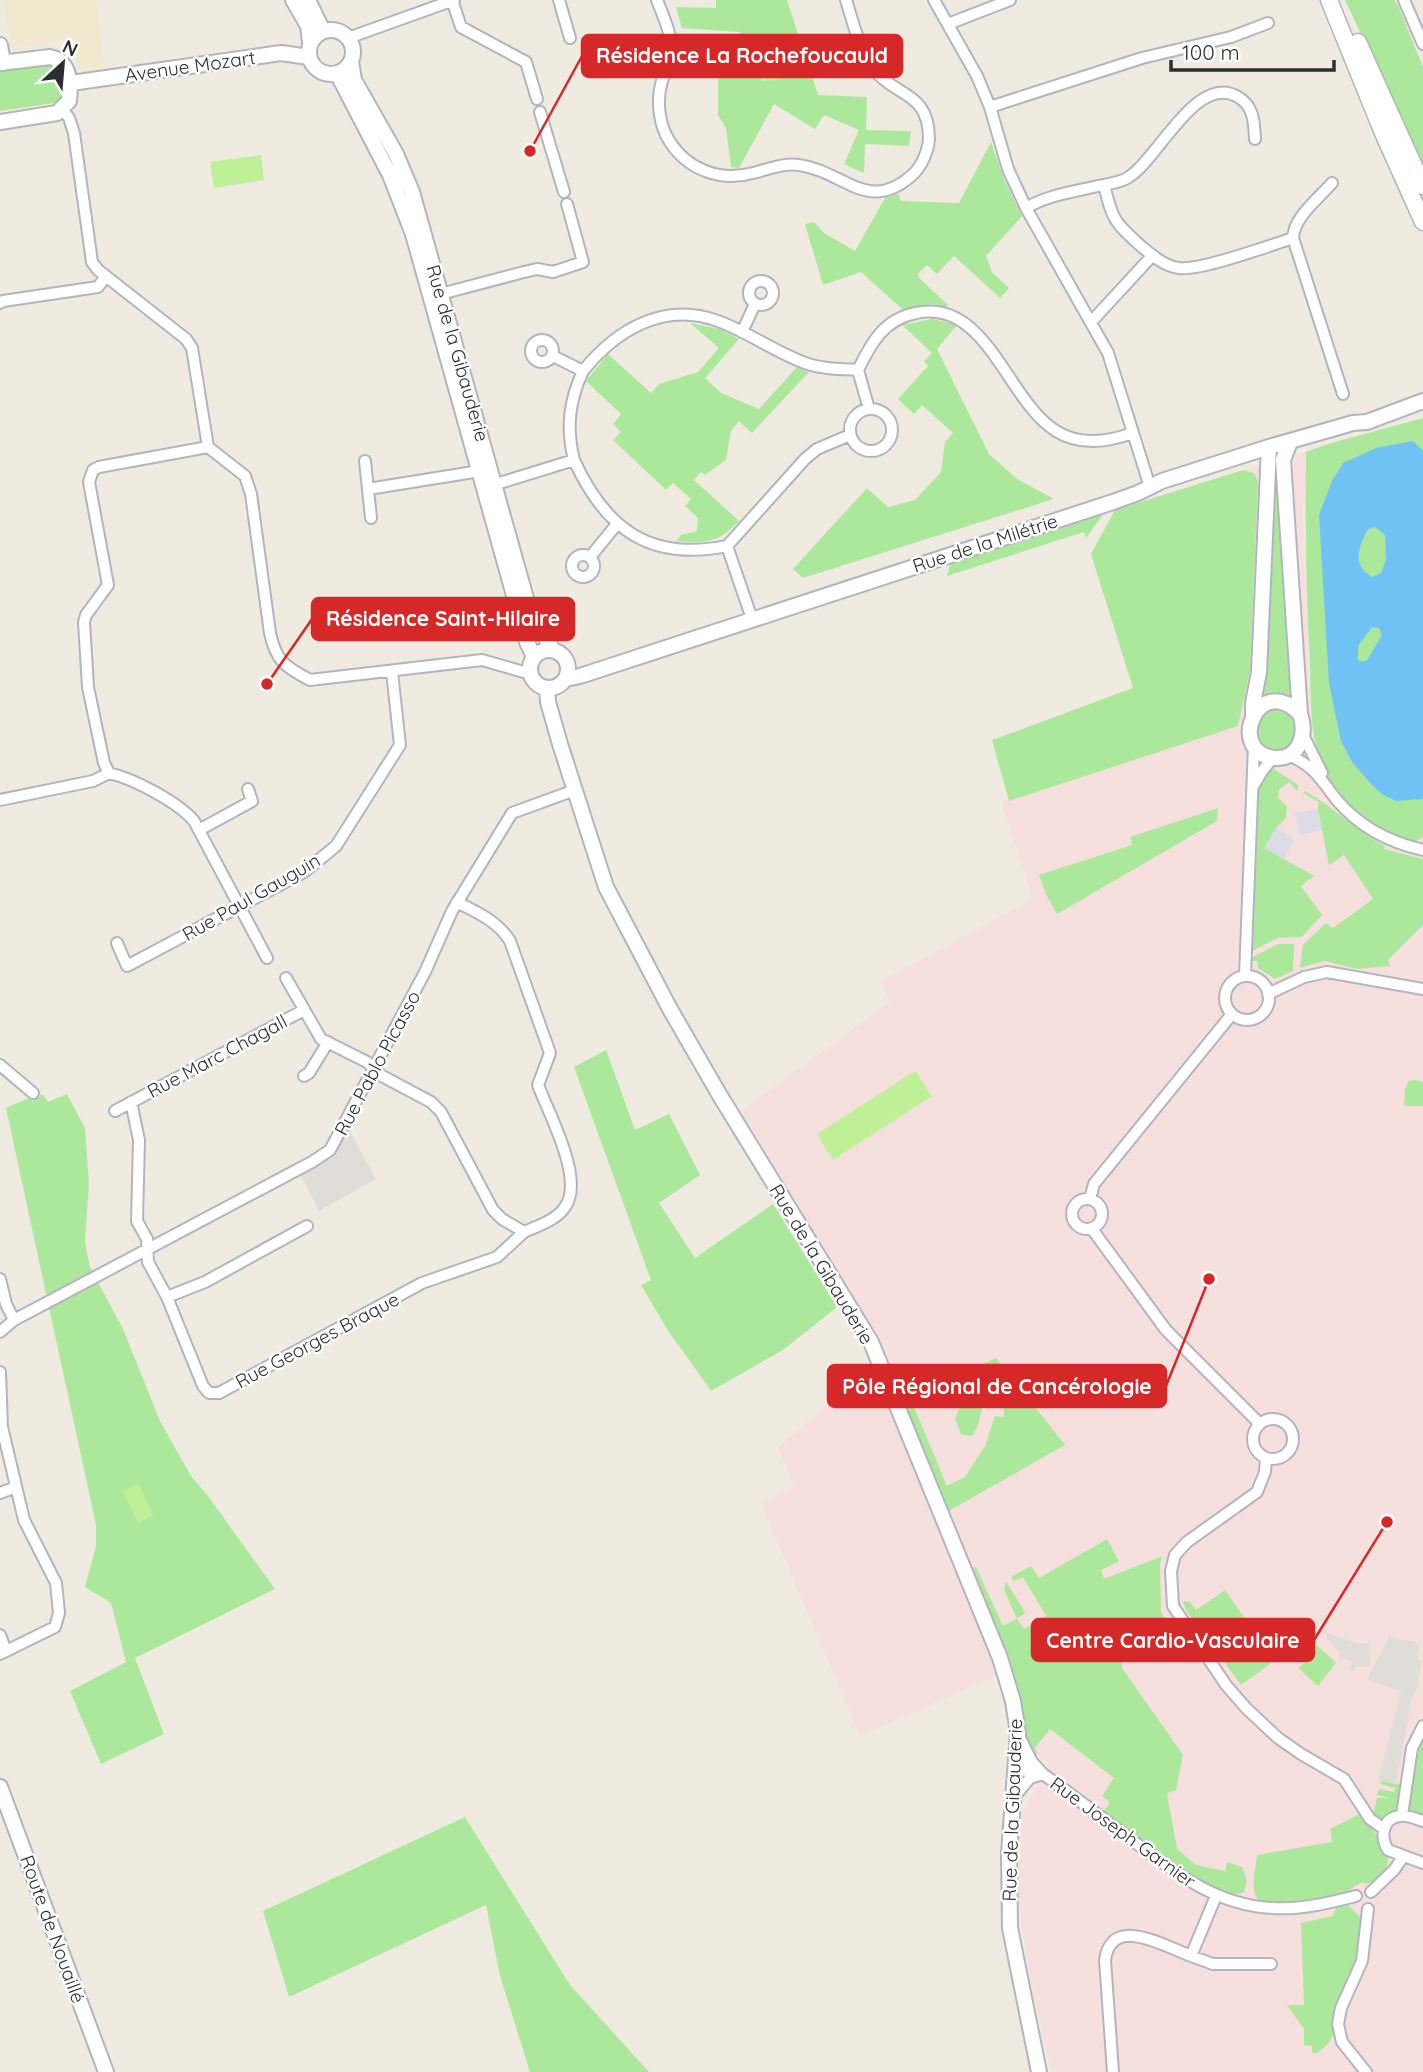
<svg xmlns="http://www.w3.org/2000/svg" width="1423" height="2072" viewBox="0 0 1423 2072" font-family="Quicksand,sans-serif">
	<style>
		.education { fill: #f1ead0 }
		.medical { fill: #f6e0de }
		.airport { fill: #dbdce8 }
		.green { fill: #ace89b }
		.pitch { fill: #bfef97 }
		.plaza { fill: #dfddd7 }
		.water { fill: #70c1f4; fill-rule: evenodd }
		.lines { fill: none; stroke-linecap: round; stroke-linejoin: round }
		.minor-casing { stroke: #b4b4c1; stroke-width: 14 }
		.tertiary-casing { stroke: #b4b4c1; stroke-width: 18 }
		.secondary-casing { stroke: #b4b4c1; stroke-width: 19 }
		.minor { stroke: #fff; stroke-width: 10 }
		.tertiary { stroke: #fff; stroke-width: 14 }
		.secondary { stroke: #fff; stroke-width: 16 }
		.labels { text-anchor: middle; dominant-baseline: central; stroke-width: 5; stroke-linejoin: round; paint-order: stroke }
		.street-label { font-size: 19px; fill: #2e2e2e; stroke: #fff }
		.leader { fill: none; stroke: #d62828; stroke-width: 2.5 }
		.callout-dot { fill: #d62828; stroke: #fff; stroke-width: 2.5 }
		.callout { fill: #d62828; stroke: #d62828; stroke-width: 2.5 }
		.callout-label { font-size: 21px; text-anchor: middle; font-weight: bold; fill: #fff }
	</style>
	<rect width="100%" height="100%" fill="#efebe0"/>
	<path class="education" d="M3 0H96L105 70 88 72 78 69 73 39 11 48Z"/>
	<path class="medical" d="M1328 444 1303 506 1310 695 1321 764 1411 844 1423 837V2072H1051L1031 1982 1020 1917 1018 1886 1019 1820 1049 1763 1035 1753 1014 1668 860 1736 761 1503 794 1487 778 1448 883 1354 792 1203 741 1111 890 1002 882 981 1033 899 1001 802 1231 729 1185 489Z"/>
	<path class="airport" d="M1318 809 1322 830 1300 835 1295 813Z
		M1276 828 1294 839 1284 859 1264 848Z"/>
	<path class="green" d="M716 0H787L818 95 867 97 866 130 911 131 909 146 865 144 864 173 844 164 859 130 824 115 815 129 774 104 739 168 731 167 726 128 718 115V79L739 55 740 32 682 28 676 7 716 8Z
		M1345 0H1394L1398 5 1423 67V166Z
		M55 64 61 102 0 111V72Z
		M991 142 1004 179 1022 216 986 256 992 272 1009 288 1000 298 954 256 937 274 927 265 918 274 919 278 948 305 946 307 931 304 902 309 861 272 823 285 805 224 814 222 824 233 855 251 885 198 898 194 901 201 959 203Z
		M932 319 957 325 937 349 989 454 1017 479 1054 499 803 578 793 569 867 488 888 507 915 500 941 472 945 442 953 433 922 405 914 414 898 399 928 366 924 361 932 353 902 325Z
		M690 323 720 329 739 339 705 378 721 393 759 409 797 367 809 372 752 433 739 421 731 431 726 460 705 475 701 472 694 480 739 521C717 544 706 543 676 541L681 535 697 531 698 518 685 506 691 499 673 483 666 490 613 440 621 432 613 424 621 414 586 381 608 354 651 393 659 384 698 372 719 348Z
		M1423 418V837L1411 844C1372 832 1338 804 1322 766 1310 735 1311 699 1310 666 1306 595 1305 524 1306 452L1328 444Z
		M1243 470 1254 473 1258 482 1250 670 1238 726 1009 801 992 740 1133 688 1091 554 1115 510Z
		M1276 474 1287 641 1295 700 1277 694 1260 698 1271 475Z
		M1104 513 1086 538 1084 532 947 576 950 564Z
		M1256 730a20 20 0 1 1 40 0a20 20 0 1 1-40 0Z
		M1274 769 1299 786 1297 791 1289 782 1279 790 1278 798 1287 806 1286 818 1276 828 1264 848 1314 876 1301 886 1322 915 1302 937 1278 938 1252 951 1258 787 1269 770Z
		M1305 791C1334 807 1356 831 1385 846L1384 849 1423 859V925L1388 960 1390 966 1358 969 1324 961 1300 968 1303 945 1326 923 1333 928 1373 899 1344 855 1329 865 1318 809 1319 802 1303 793Z
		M1218 808 1217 821 1057 914 1046 894 1039 875 1132 845 1130 837Z
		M1278 944H1294L1293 971 1275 979 1258 968 1257 961H1252L1251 958Z
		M606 1050 635 1130 669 1114 700 1175 659 1203 695 1258 773 1204 837 1307 783 1350 711 1391 667 1329 641 1285 651 1280 574 1067Z
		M1415 1080 1423 1082V1106H1404L1405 1089 1409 1081Z
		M42 1094 48 1102 67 1094 85 1128 89 1184 85 1242 90 1267 123 1329 160 1421 191 1476 208 1496 275 1589 135 1658 164 1734 101 1764 70 1691 126 1662 111 1603 85 1587 96 1546V1525L6 1108 29 1098 33 1101Z
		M996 1358 1065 1445 947 1512 897 1387 904 1383 947 1486 965 1477 985 1446 995 1416 1004 1417 1003 1389 988 1387 977 1428 972 1436 961 1434 955 1419 976 1367Z
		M1107 1539 1119 1561 1101 1570 1104 1579 1162 1556 1160 1564 1161 1612 1170 1626 1166 1630 1154 1625 1121 1648 1122 1668 1183 1755 1176 1790 1167 1793 1177 1849 1196 1865 1225 1871 1227 1862 1242 1867 1247 1880 1244 1892C1217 1908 1127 1830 1103 1812L1110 1803 1102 1796 1114 1778 1050 1729 1035 1748 1037 1754 1033 1757 1026 1741 969 1569 976 1567 1003 1626 1017 1619 1004 1590 1006 1581 1025 1613 1017 1618 1024 1629 1046 1616 1023 1577 1014 1581 1011 1577 1031 1566 1039 1578Z
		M1225 1590 1273 1659 1270 1664 1241 1685 1186 1610 1183 1601 1190 1602 1196 1610Z
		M1317 1645 1336 1663 1318 1686 1298 1668 1314 1656 1310 1649Z
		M1423 1736V1817L1411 1813 1409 1806 1418 1745Z
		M1381 1781 1402 1785C1400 1803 1400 1815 1381 1820L1373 1814 1377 1798H1390L1377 1795 1379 1789 1394 1792 1395 1788 1380 1784Z
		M1359 1814C1369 1827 1386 1841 1388 1858 1390 1868 1378 1880 1370 1883 1361 1885 1367 1881 1359 1884 1354 1886 1351 1890 1346 1892 1330 1898 1268 1914 1257 1898 1250 1888 1256 1867 1257 1855L1332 1842 1330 1829Z
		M465 1817 570 1985 649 2072H530L500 1976 486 1905 289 1997 263 1911Z
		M1347 1904 1363 1920 1357 1961 1336 2006 1333 2019V2035L1329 2043 1317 2053H1312V2046L1304 2045V2029L1287 2005H1304L1301 1923 1333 1916 1337 1905Z"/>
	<path class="pitch" d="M761 55H777L778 80 762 81Z
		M261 155 264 180 214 188 210 162Z
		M915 1071 932 1096 833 1160 817 1134Z
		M139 1484 153 1516 138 1523 124 1494V1490Z"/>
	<path class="plaza" d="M345 1123 376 1179 319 1211 298 1170 320 1158Z
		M1327 1633 1359 1644 1369 1643 1371 1666 1356 1667 1353 1671 1350 1669 1353 1662 1343 1658 1340 1662 1338 1660 1340 1653 1326 1637Z
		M1389 1637 1420 1643 1417 1659 1422 1661 1416 1691 1412 1697 1396 1784 1378 1780 1401 1692 1367 1679Z"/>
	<path class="water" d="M1413 441 1423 451V799L1396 801 1383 795 1372 785 1352 762 1341 741 1329 683 1319 515 1332 481 1343 463 1376 448ZM1375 527 1385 535 1386 560 1381 573 1372 577C1351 565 1359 546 1368 529ZM1372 627 1379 628 1382 635 1367 660 1362 662 1358 660V646Z"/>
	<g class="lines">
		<defs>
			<path id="minor" d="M452 0 461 27 526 62 537 99
				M559 0 570 38
				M657 0C663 16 672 34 671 51 671 62 665 71 662 81 656 100 659 126 670 142 688 170 721 182 753 173 769 169 783 163 799 165 843 171 868 214 911 176 921 168 928 152 929 139 929 90 895 98 873 68 859 49 853 22 846 0
				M934 0 977 76 990 107 1008 169 1026 208 1108 353 1150 487
				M1404 0 1423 44
				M948 24 1010 0
				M348 38 454 0
				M990 107 1142 58 1231 37 1268 23
				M62 109 69 118 74 133 92 262 98 270 186 339 192 348 208 447 245 476 251 494 270 633C276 661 285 667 310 680L482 660 531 674
				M540 112 564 192
				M1104 185C1113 221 1114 222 1142 247 1153 256 1164 266 1179 268 1200 271 1269 246 1293 238L1343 394
				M1026 208C1048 195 1073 192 1098 186 1108 184 1120 183 1129 177 1158 159 1197 72 1238 97 1254 106 1254 122 1255 139
				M1293 238C1294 217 1318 199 1332 183
				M749 293a12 12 0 1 1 24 0a12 12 0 1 1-24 0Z
				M433 296 520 273 537 269 553 272 583 262 567 204
				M0 303 3 301 98 287 106 276
				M1091 322 1152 256
				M742 332 755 304
				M531 351a11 11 0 1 1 22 0a11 11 0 1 1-22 0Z
				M553 356 583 371C616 330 664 301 718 321 748 332 775 352 805 363 822 369 840 369 858 370
				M850 430a21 21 0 1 1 42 0a21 21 0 1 1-42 0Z
				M869 409 858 370C871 343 884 319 916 313 987 298 1007 401 1056 431 1080 446 1107 442 1133 433
				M574 460C566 428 569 401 583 371
				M365 461 371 518
				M490 486 574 460C605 528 649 562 727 546
				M368 489 480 471
				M572 566a11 11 0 1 1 22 0a11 11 0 1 1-22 0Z
				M590 557 617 524
				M752 619 727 546 805 459 817 449 850 435
				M1303 735 1322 773
				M1289 755C1316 768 1318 776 1336 799 1359 827 1388 842 1423 850
				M109 773 104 763 88 687 84 622 86 615 108 585 89 482 93 470 99 467 208 447
				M1254 785 1262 771 1273 758
				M0 800 93 781 109 773C134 779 178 802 194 821L267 958
				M199 830 252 801 248 789
				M117 943 127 966 304 872 336 846 400 745 392 672
				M1245 976 1254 746
				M1225 998a22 22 0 1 1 44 0a22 22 0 1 1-44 0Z
				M286 978 321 1039 367 1062 382 1076 431 1102 441 1112 493 1210 502 1219 524 1232C537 1226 557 1220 565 1207 585 1180 549 1114 538 1085L550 1053 510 941C497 920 477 913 457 902
				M1268 994 1304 977 1327 972 1423 989
				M0 1065 33 1093
				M304 1076 309 1073 328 1042
				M131 1102 139 1140 137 1221 147 1239 148 1262 167 1297 203 1386 209 1393H219L422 1283 497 1257 524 1232
				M115 1111 304 1010
				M1072 1214a15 15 0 1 1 30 0a15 15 0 1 1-30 0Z
				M1090 1199 1094 1184 1232 1014
				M1092 1229 1166 1330 1260 1424
				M0 1279 6 1304 14 1320
				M167 1297 205 1282 307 1226
				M0 1332 14 1320 312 1162 330 1150 425 972 452 911 512 813 575 790
				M0 1372 2 1427 24 1520 56 1583 59 1613 55 1627 0 1654
				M1253 1439a20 20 0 1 1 40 0a20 20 0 1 1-40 0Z
				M1266 1458 1265 1472 1257 1492 1187 1542 1175 1555 1171 1571 1173 1606 1226 1685 1246 1708 1278 1738 1301 1754 1344 1779 1370 1819 1384 1829
				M0 1493 16 1487
				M0 1635 6 1651
				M1018 1734 1032 1762
				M1017 1762H1032L1043 1774C1072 1795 1101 1817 1129 1838 1174 1871 1214 1905 1272 1908 1301 1910 1328 1903 1356 1896
				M1016 1769 1043 1774
				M1014 1797 1030 1778 1043 1774
				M1402 1815 1412 1748 1423 1726
				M1423 1821C1416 1819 1408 1815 1401 1816 1382 1817 1380 1837 1388 1850L1423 1863
				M1371 1892 1394 1870 1403 1857
				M1191 1956 1213 1964H1271
				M1113 2072 1105 1960C1112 1914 1164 1946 1191 1956L1216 1896
				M1366 2072 1342 2042 1338 2024 1341 2008 1362 1961 1368 1909"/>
			<path id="tertiary" d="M293 0 308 26 310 42
				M308 0 323 31
				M309 52a22 22 0 1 1 44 0a22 22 0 1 1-44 0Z
				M0 45 3 63
				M351 61 354 80 396 154 412 192 529 609 553 650
				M0 63 50 57C70 61 71 83 69 101L57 113 0 122
				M337 73 390 175 413 234 527 642 534 657
				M71 83 281 53 309 57
				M1290 442 1283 460 1300 714C1307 733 1300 759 1276 758 1225 755 1257 670 1300 714
				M530 669a19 19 0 1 1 38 0a19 19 0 1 1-38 0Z
				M566 679 580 676 1113 502 1138 493 1162 481 1269 447 1353 423 1367 422 1423 401
				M547 688 548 702 560 744 606 887 670 1009 719 1094 871 1342 1000 1658 1013 1701 1018 1733 1009 1853 1010 1928 1039 2072
				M1253 715V703L1259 672 1269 447
				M0 1787 106 2072"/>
			<path id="secondary" d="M1329 0 1383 133 1423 222
				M1358 42 1423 186"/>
		</defs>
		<use href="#minor" class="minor-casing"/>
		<use href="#tertiary" class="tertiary-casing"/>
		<use href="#secondary" class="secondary-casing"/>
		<use href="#minor" class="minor"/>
		<use href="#tertiary" class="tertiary"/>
		<use href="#secondary" class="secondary"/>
	</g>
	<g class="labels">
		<g class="street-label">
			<text transform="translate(190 66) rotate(-8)">Avenue Mozart</text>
			<text transform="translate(458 353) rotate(74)">Rue de la Gibauderie</text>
			<text transform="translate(985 543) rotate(-18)">Rue de la Milétrie</text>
			<text transform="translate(251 897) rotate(-30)">Rue Paul Gauguin</text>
			<text transform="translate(217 1056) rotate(-28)">Rue Marc Chagall</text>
			<text transform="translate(377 1063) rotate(-62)">Rue Pablo Picasso</text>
			<text transform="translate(822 1264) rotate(59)">Rue de la Gibauderie</text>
			<text transform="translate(317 1340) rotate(-28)">Rue Georges Braque</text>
			<text transform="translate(1012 1810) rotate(-88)">Rue de la Gibauderie</text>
			<text transform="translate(1123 1832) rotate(36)">Rue Joseph Garnier</text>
			<text transform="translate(53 1929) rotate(70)">Route de Nouaillé</text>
		</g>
	</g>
	<path class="leader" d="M530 151L582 56M267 684L312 619M1209 1279L1166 1386M1387 1522L1314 1640"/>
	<g class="callout-dot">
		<circle cx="530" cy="151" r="7"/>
		<circle cx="267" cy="684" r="7"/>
		<circle cx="1209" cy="1279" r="7"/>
		<circle cx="1387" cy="1522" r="7"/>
	</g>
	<g class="callout">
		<rect x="582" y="35" width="320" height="42" rx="7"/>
		<rect x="312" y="598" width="262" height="42" rx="7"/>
		<rect x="828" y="1365" width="338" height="42" rx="7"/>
		<rect x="1032" y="1619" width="282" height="42" rx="7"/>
	</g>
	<g class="callout-label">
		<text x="742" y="63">Résidence La Rochefoucauld</text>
		<text x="443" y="626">Résidence Saint-Hilaire</text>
		<text x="997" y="1394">Pôle Régional de Cancérologie</text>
		<text x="1173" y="1648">Centre Cardio-Vasculaire</text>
	</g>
	<g transform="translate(63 63) rotate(26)" stroke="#ffffff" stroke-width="5" paint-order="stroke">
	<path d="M0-5L12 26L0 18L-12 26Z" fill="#2e2e2e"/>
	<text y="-10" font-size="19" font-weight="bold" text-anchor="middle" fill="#2e2e2e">N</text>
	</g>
	<path d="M1171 60v10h163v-10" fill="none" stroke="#2e2e2e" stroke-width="3.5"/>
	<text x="1182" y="60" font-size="21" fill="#2e2e2e" stroke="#ffffff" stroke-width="5" paint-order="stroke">100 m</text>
</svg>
